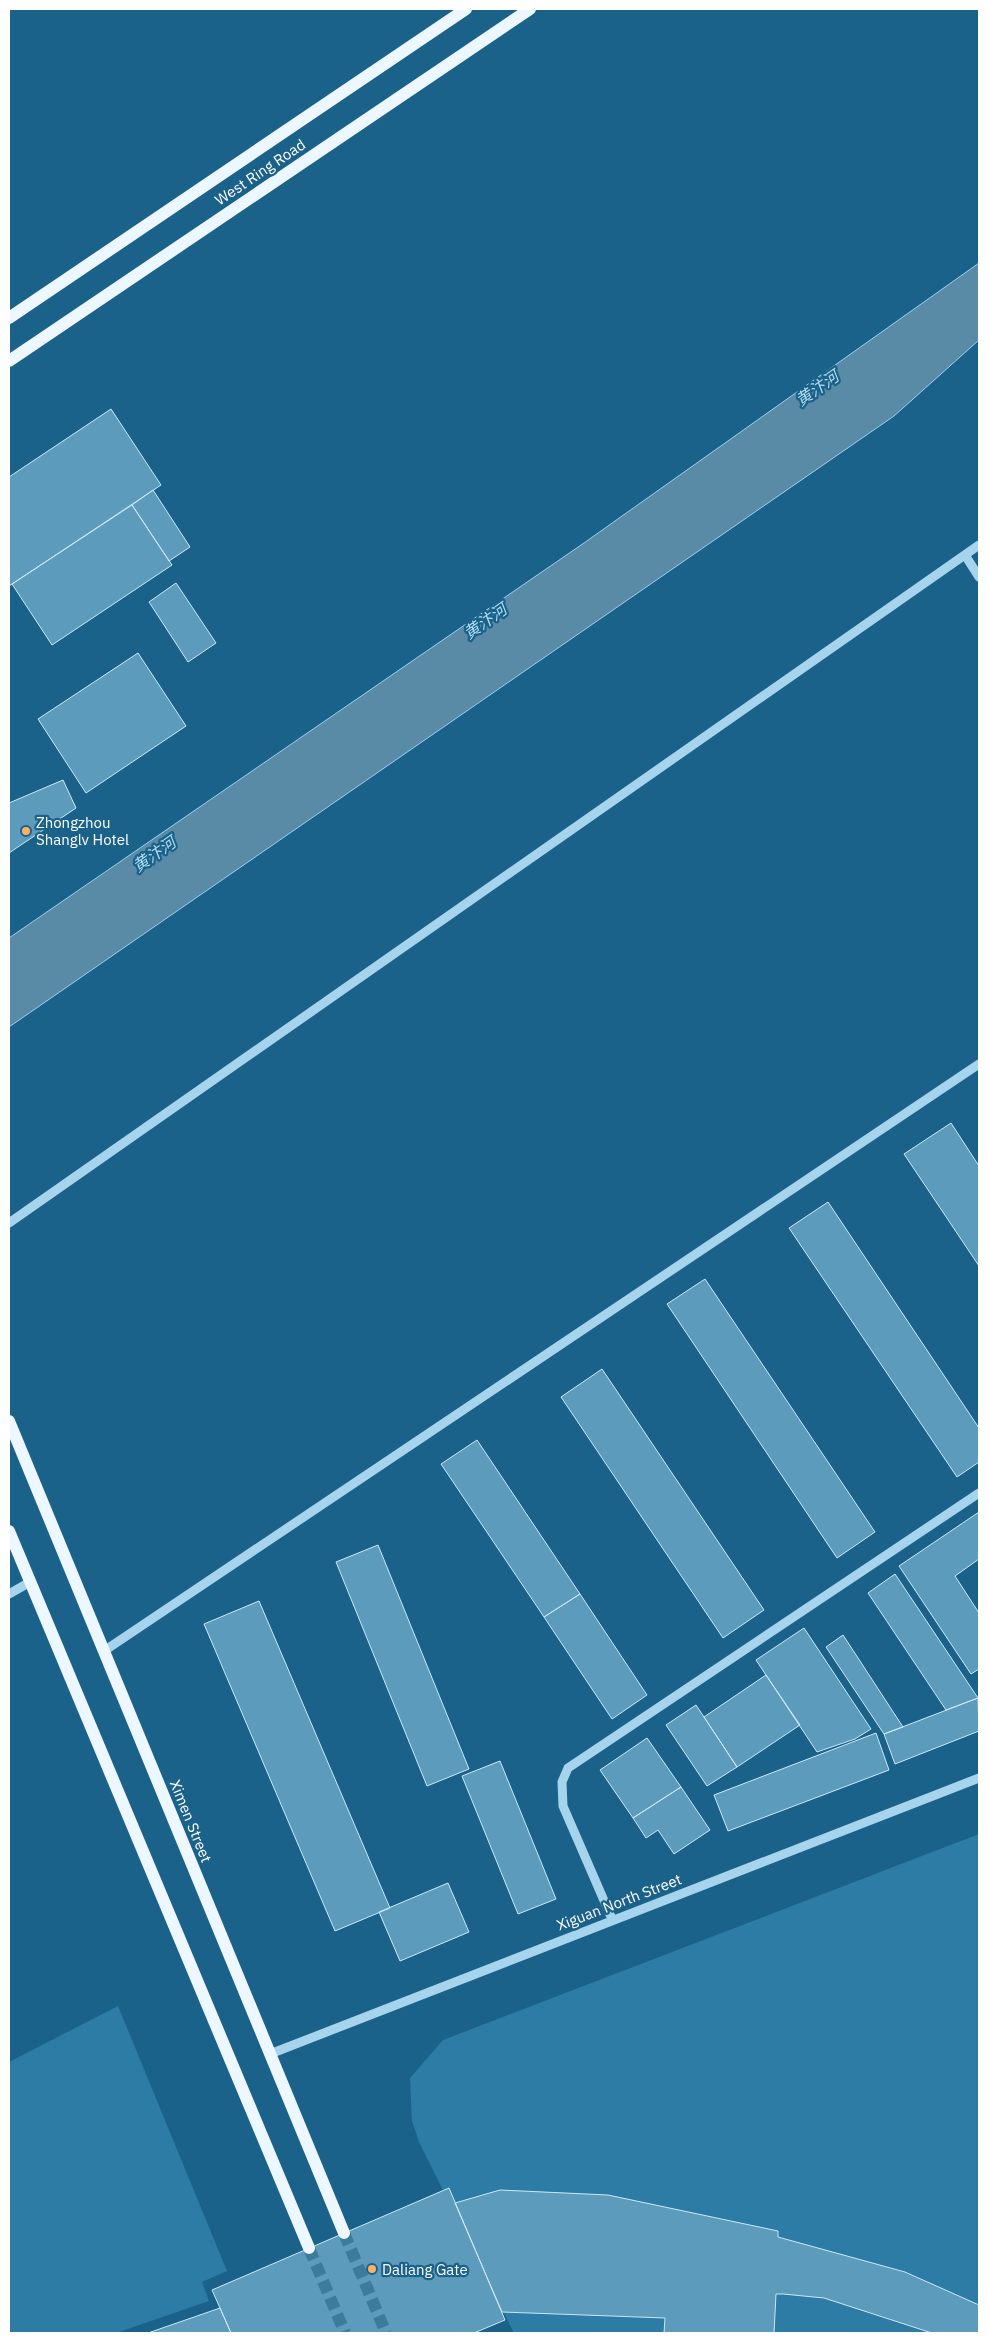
<svg xmlns="http://www.w3.org/2000/svg" width="988" height="2342" viewBox="0 0 988 2342" font-family="'IBM Plex Sans','Noto Sans SC',sans-serif">
	<style>
		.green { fill: #2c7ca6 }
		.water { fill: #598aa6; stroke: #99d2ef }
		.building { fill: #5d9bbd; stroke: #cce9f9 }
		.lines { fill: none; stroke-linecap: round; stroke-linejoin: round }
		.major-tunnel { stroke: #3d7a9c; stroke-width: 12; stroke-dasharray: 12 6; stroke-linecap: butt }
		.minor { stroke: #a6d4ed; stroke-width: 9 }
		.major { stroke: #ecf7ff; stroke-width: 12 }
		.poi-dot { fill: #fdb263; stroke: #1b628a; stroke-width: 2 }
		.labels { text-anchor: middle; dominant-baseline: central; stroke-width: 4.5; stroke-linejoin: round; paint-order: stroke }
		.street-label { font-size: 15px; fill: #fff; stroke: #1b628a }
		.poi-label { font-size: 15px; fill: #fff; stroke: #1b628a; text-anchor: start }
		.water-label { font-size: 16px; font-style: italic; fill: #b2ddf4; stroke: #1b628a }
	</style>
	<rect width="100%" height="100%" fill="#1b628a"/>
	<path class="green" d="M979 1834V2333H514L419 2142 412 2121 410 2078 443 2040Z
		M118 2006 227 2271 202 2282 209 2301 116 2333H9V2062Z"/>
	<path class="water" d="M979 263V340L894 416 9 1027V938L584 543Z"/>
	<path class="building" d="M111 409 161 485 9 586V477Z
		M153 490 190 547 169 561 132 505Z
		M132 505 172 565 52 645 12 584Z
		M176 583 216 643 188 662 149 602Z
		M138 653 186 726 86 793 38 719Z
		M63 780 76 808 9 853V803Z
		M951 1123 979 1166V1266L904 1154Z
		M828 1202 979 1428V1462L957 1477 789 1228Z
		M705 1279 875 1532 837 1558 667 1304Z
		M602 1369 764 1610 723 1638 561 1397Z
		M477 1440 580 1594 544 1617 441 1464Z
		M979 1512V1559L955 1576 979 1613V1669L971 1674 899 1566Z
		M378 1545 469 1769 427 1786 336 1562Z
		M895 1574 978 1698 946 1710 868 1593Z
		M580 1594 647 1695 612 1719 544 1617Z
		M259 1601 390 1908 335 1931 204 1624Z
		M804 1628 871 1729 855 1739 817 1752 756 1660Z
		M843 1635 903 1727 884 1734 826 1647Z
		M766 1675 800 1725 737 1767 704 1717Z
		M978 1698 979 1731 895 1764 884 1734Z
		M696 1705 737 1767 707 1786 666 1725Z
		M876 1733 889 1770 728 1831 714 1795Z
		M647 1738 681 1787 633 1818 600 1770Z
		M500 1761 556 1899 518 1914 462 1776Z
		M681 1787 710 1830 674 1854 658 1830 646 1838 633 1818Z
		M448 1883 469 1932 400 1961 379 1912Z
		M449 2188 505 2320 474 2333H231L212 2290Z
		M500 2190 608 2195 778 2231V2237L905 2272 979 2305V2333H932L824 2298 783 2294H776L774 2333H664L665 2318 502 2312 455 2203Z
		M220 2308 231 2333H148Z"/>
	<g class="lines">
		<path class="major-tunnel" d="M344 2233 386 2333
			M309 2248 345 2333"/>
		<path class="minor" d="M965 555 979 577
			M9 1223 979 545
			M9 1594 30 1582
			M104 1651 979 1064
			M612 1919 563 1806 562 1782 568 1768 979 1493
			M270 2054 979 1778"/>
		<path class="major" d="M9 318 466 9
			M9 361 530 9
			M9 1421 344 2233
			M9 1531 309 2248"/>
	</g>
	<g class="poi-dot">
		<circle cx="26" cy="831" r="5"/>
		<circle cx="372" cy="2269" r="5"/>
	</g>
	<g class="labels">
		<g class="street-label">
			<text transform="translate(260 172) rotate(-34)">West Ring Road</text>
			<text transform="translate(191 1821) rotate(68)">Ximen Street</text>
			<text transform="translate(619 1902) rotate(-21)">Xiguan North Street</text>
		</g>
		<g class="poi-label">
			<text x="36" y="822">Zhongzhou<tspan x="36" dy="17">Shanglv Hotel</tspan></text>
			<text x="382" y="2269">Daliang Gate</text>
		</g>
		<g class="water-label">
			<text transform="translate(817 388) rotate(-35)">黄汴河</text>
			<text transform="translate(485 621) rotate(-35)">黄汴河</text>
			<text transform="translate(154 854) rotate(-35)">黄汴河</text>
		</g>
	</g>
	<rect width="988" height="2342" fill="none" stroke="#ffffff" stroke-width="20"/>
</svg>
